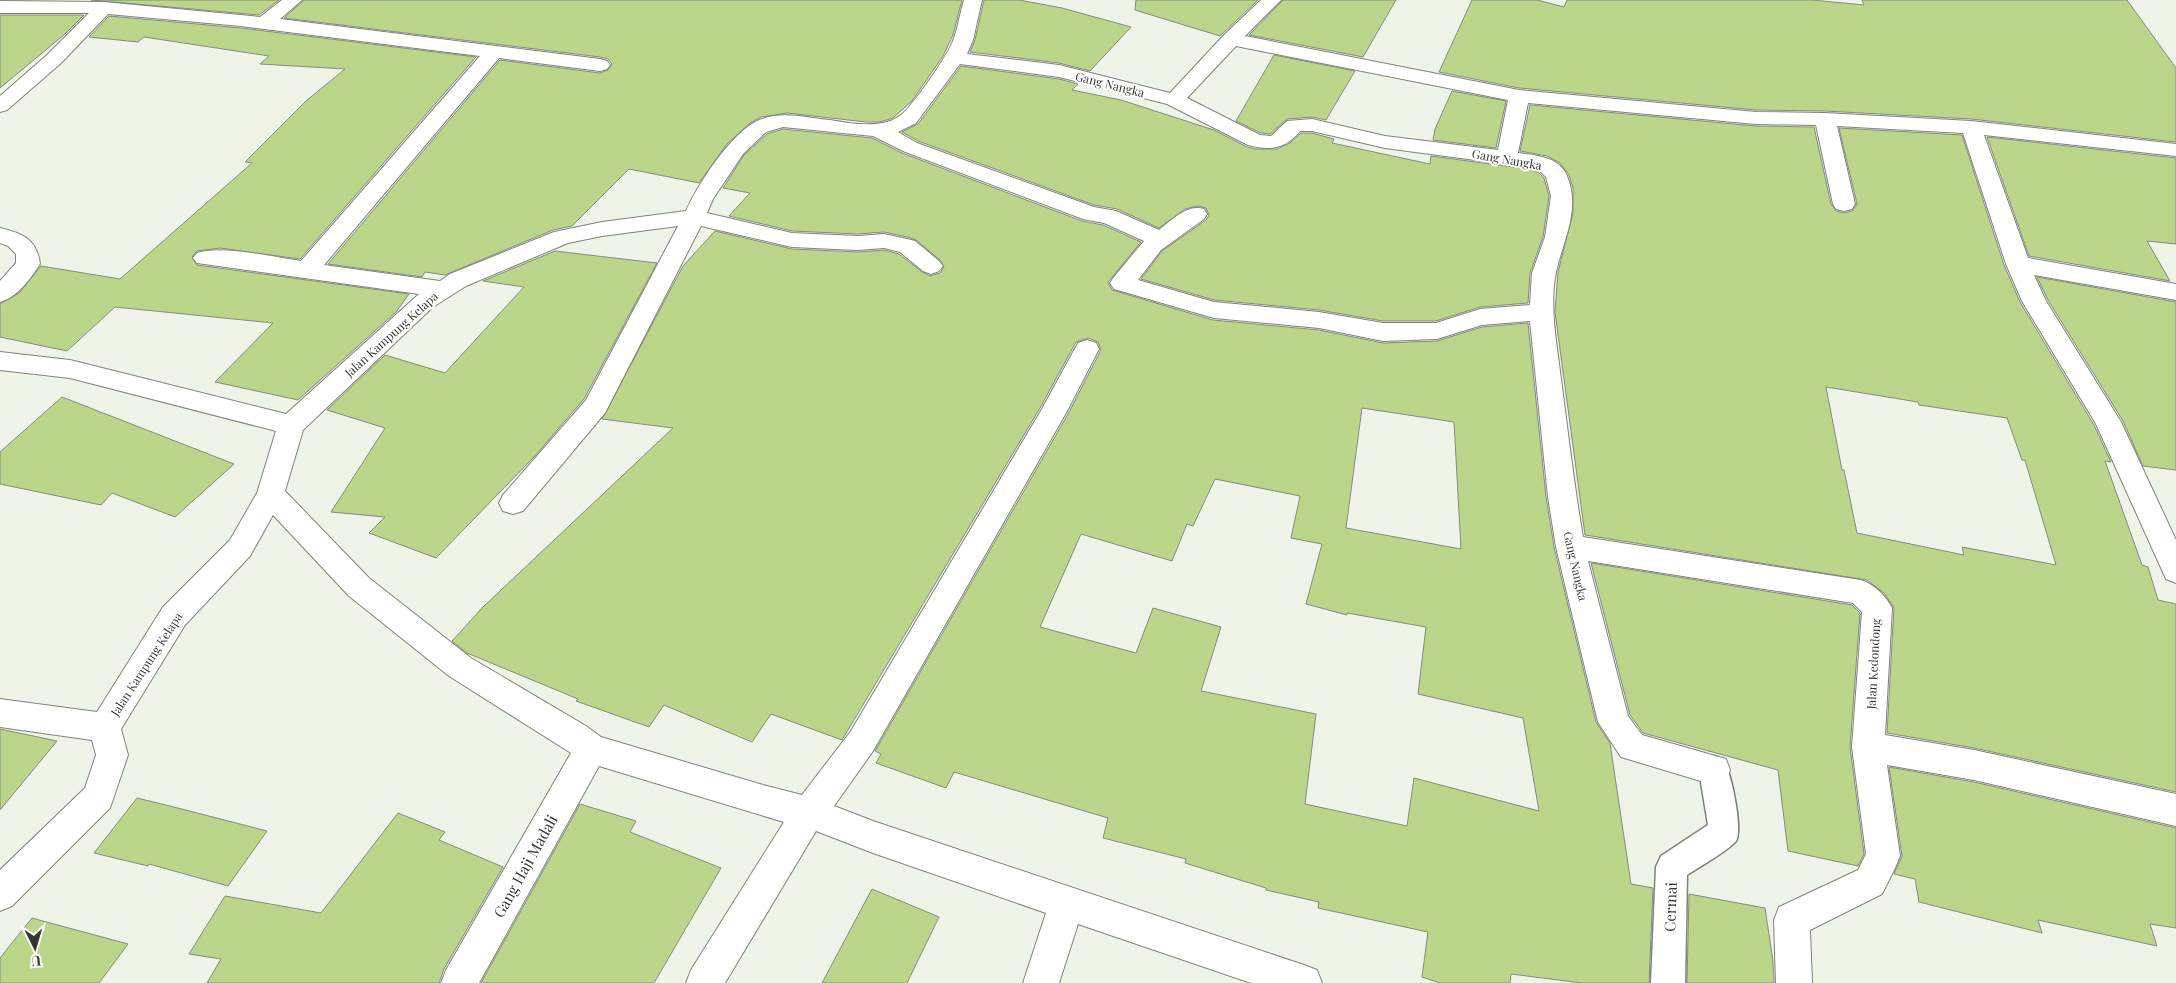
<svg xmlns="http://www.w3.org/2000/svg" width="2176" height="983" viewBox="0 0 2176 983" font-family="'Playfair Display',serif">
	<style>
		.building { fill: #bbd68b; stroke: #868a80; fill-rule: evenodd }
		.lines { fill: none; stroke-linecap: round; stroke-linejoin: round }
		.service-casing { stroke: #7f8379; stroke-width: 3 }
		.minor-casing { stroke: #7f8379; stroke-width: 2 }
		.service { fill: #fff; fill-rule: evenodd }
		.minor { fill: #fff; fill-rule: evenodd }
		.labels { text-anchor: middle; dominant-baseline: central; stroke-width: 4; stroke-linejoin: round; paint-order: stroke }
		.street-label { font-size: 12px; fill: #353733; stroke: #fff }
		.near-street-label { font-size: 15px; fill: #353733; stroke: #fff }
	</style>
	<rect width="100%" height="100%" fill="#eff4e8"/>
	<path class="building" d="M91 0H279L259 15Z
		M304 0H962L953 35 943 56 912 101 893 118 880 122H866L787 113 761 117 750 123 727 144 699 183 629 169 572 226 553 230 445 275 425 272 422 277 328 264 500 60 600 73 608 70 612 64 608 59 600 57 284 18Z
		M984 0H1019L1062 8 1131 27 1090 71 1059 63 970 52 975 40Z
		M1136 0H1258L1220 36 1135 10Z
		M1283 0H1396L1363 57 1249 35Z
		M1472 0H1537L1564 7 1567 0H1812L1864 5 1862 0H2127L2176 68V142L1971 119 1825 111 1756 110 1519 88 1439 72Z
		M0 15H84L65 34 0 88Z
		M109 16 241 28 476 57 300 259 220 248 197 251 192 257 197 265 409 294 396 312 298 400 215 382 273 323 115 307 67 351 0 337V304L19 293 41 266 120 279 252 163 245 162 306 101 345 69 260 64 269 56 144 37 138 42 89 37Z
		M1274 55 1355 71 1326 120 1312 117 1287 119 1270 134 1261 133 1236 121Z
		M961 66 1059 79 1078 84 1072 90 1121 100 1214 130 1247 147 1255 149H1277L1290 143 1301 133H1312L1334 139 1332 143 1430 164 1431 156 1528 169 1539 173 1544 178 1549 196 1543 237 1530 273 1528 303 1480 307 1436 321H1383L1319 310 1214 300 1141 279 1162 251 1206 220 1209 215 1206 208 1198 206 1185 209 1159 228 1117 209 1094 205 918 141 902 132 918 124Z
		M1452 91 1506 101 1496 148 1433 140 1435 129Z
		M1530 105 1756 126 1814 127 1831 204 1836 211 1844 213 1852 211 1857 204 1839 128 1962 135 2004 265 2020 302 2094 425 2111 462 2105 461 2142 565 2148 567 2158 600 2176 604V792L1974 748 1887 733 1894 608 1884 593 1867 580 1585 535 1555 312 1558 272 1573 213V188L1569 175 1560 163 1547 156 1520 151ZM1826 387 1918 402 1919 405 2007 418 2022 460H2025L2056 565 1962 547 1964 555 1857 533 1844 470H1842Z
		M783 129 872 138 902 153 1082 221 1103 225 1141 242 1108 282 1112 290 1213 320 1319 330 1383 343 1437 341 1482 327 1528 323 1546 497 1554 547 1596 722 1610 743 1631 884 1653 888 1649 983H1582L1511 974 1510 983H1440L1422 977 1428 932 1318 908 1319 902 1266 890V888L1185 863 1186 859 1103 838 1108 818 954 772 946 788 876 763 881 754 875 751 1068 414 1101 350 1098 342 1088 338 1076 342 1040 408 842 740 771 714 752 742 664 705 649 727 576 701 578 699 467 653 452 641 483 607 673 428 602 419 683 266 715 231 792 249 858 252 884 250 899 254 922 272 930 276 940 273 944 267 940 260 916 240 907 237 884 232 858 234 792 231 729 216 750 193 723 188 744 155 767 134ZM1362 408 1454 422 1461 549 1346 528ZM1215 479 1300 496 1291 538 1322 544 1306 604 1347 615V613L1426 627 1418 694 1523 718 1539 811 1414 778 1407 826 1305 804 1316 714 1201 691 1221 627 1153 608 1136 653 1040 627 1081 534 1172 561 1187 524 1193 526Z
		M1987 137 2176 158V244L2147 241 2170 281 2029 256Z
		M555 251 657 263 584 399 533 458 436 558 369 533 385 517 331 512 385 428 327 410 385 355 445 373 524 287 483 281Z
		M2037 277 2176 302V470L2143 466 2123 421 2048 300Z
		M62 397 234 464 175 517 112 493 101 505 0 484V452Z
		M1591 563 1852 605 1860 613 1850 747 1864 854 1858 866 1788 851 1778 770 1643 733 1630 715Z
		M0 729 57 741 0 810Z
		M1889 767 1974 782 2176 828V928L2150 924 2157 946 2038 920 2042 933 1919 902 1915 879 1894 874 1902 856Z
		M137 798 170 806 267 831 228 886 149 864 148 866 94 853Z
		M580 804 636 821 630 832 721 868 654 983H481Z
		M398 813 445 832 439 840 503 867 444 969 439 983H207L221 959 189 954 225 896 321 913Z
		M872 889 939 917 907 983H822Z
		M1689 894 1765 908 1773 961 1774 983H1687Z
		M32 918 54 924 128 944 99 983H0V958Z"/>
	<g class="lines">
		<defs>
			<path id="service" d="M1714 756 1724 760C1731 774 1743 828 1736 841 1730 849 1698 868 1687 875L1685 983H1651L1656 867 1661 856 1708 825 1699 770 1704 760Z"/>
			<path id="minor" d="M282 0H302L280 19 600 59 607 61 610 65 607 69 600 71 499 58 324 265 440 281 450 274 554 232 602 222 686 211C698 184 734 128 762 119 783 111 808 118 830 120 848 123 869 127 887 122 891 121 897 118 901 115 912 107 948 55 953 41 958 28 960 13 964 0H982L973 40 967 54 1059 65 1170 93 1224 35 1261 0H1281L1245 36 1519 90 1756 112 1825 113 1971 121 2176 144V156L1984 135 2028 258 2176 284V300L2034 275 2046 301 2121 422 2176 540V583L2166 579 2096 424 2022 301 2006 264 1963 133 1837 126 1855 204 1852 209 1844 211 1836 209 1833 204 1816 125 1756 124 1528 103 1518 153C1536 155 1560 157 1567 176 1581 209 1563 241 1556 272 1549 307 1557 344 1561 379 1568 432 1574 485 1583 537L1861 580C1875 585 1885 595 1892 608L1885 735 1974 750 2176 794V826L1974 780 1887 765 1900 856 1895 868 1882 894 1810 930 1812 983H1776L1774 920 1779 907 1858 870 1866 854 1852 747 1862 612 1853 603 1588 561 1628 716 1642 735 1726 759 1730 770 1726 781 1714 785 1621 757 1598 722 1556 547 1548 497 1530 321 1482 325 1437 339 1383 341 1319 328 1214 318 1114 289 1110 283 1114 277 1144 241 1104 223 1083 219 903 151 873 136 783 127 766 132 743 154 713 199 707 213 792 233 858 236 884 234 907 239 915 241 939 261 943 266 939 271 931 274 923 271 900 252 884 248 858 250 792 247 701 226 605 413 523 511 513 514 503 511 499 503 503 495 586 400 678 226 602 236 568 243 466 286 433 307 303 430 285 491 369 578 471 658 586 726 601 737 763 785 802 795 851 731 1042 409 1078 343 1087 340 1096 343 1099 349 1066 413 873 751 834 806 873 821 1304 965 1317 970 1322 983H1251L1078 924 1059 983H1023L1046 913 873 853 816 831 725 983H686L691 970 784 822 599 766 479 983H441L446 970 571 753 449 676 349 596 273 515 250 556 185 625 121 729 128 755 110 808 12 906 0 911V870L85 788 96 755 92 740 0 727V699L97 712 163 607 230 540 257 493 276 431 70 378 0 370V352L70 360 286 414 419 294 197 263 193 258 197 253C223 245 273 257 301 261L480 56 241 26 108 14 61 63 7 110 0 112V96L47 55 89 13H0V1L104 2 260 17ZM1236 46 1508 100 1498 150 1385 136 1312 119 1287 121 1271 136 1260 135 1187 98ZM960 64 1059 77 1167 104 1248 145C1269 151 1286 149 1300 131H1312L1385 148 1528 167 1540 171 1546 177 1551 196 1545 237 1532 273 1530 305 1480 309 1436 323H1383L1319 312 1214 302 1138 280 1161 250 1204 219 1207 214 1204 209C1187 204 1172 220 1159 230L1116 211 1094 207 917 143 898 132 916 123Z
				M0 228C22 233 37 239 40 264 30 279 18 297 0 302V281L16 263V254L8 246 0 243Z"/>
		</defs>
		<use href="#service" class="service-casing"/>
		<use href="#minor" class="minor-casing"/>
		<use href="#service" class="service"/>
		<use href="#minor" class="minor"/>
	</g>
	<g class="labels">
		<g class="street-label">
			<text transform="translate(1110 84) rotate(14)">Gang Nangka</text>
			<text transform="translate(1507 159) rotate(10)">Gang Nangka</text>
			<text transform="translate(391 334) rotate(-42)">Jalan Kampung Kelapa</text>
			<text transform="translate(1576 566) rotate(77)">Gang Nangka</text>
			<text transform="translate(146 664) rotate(-57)">Jalan Kampung Kelapa</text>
			<text transform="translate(1873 664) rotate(-87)">Jalan Kedondong</text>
		</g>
		<g class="near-street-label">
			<text transform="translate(525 866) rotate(-61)">Gang Haji Madali</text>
			<text transform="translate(1670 907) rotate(-88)">Cermai</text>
		</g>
	</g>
	<g transform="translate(35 948) rotate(175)" stroke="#ffffff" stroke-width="4" paint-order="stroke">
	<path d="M0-4L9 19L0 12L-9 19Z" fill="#353733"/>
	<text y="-8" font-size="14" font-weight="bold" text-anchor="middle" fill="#353733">U</text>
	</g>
</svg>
